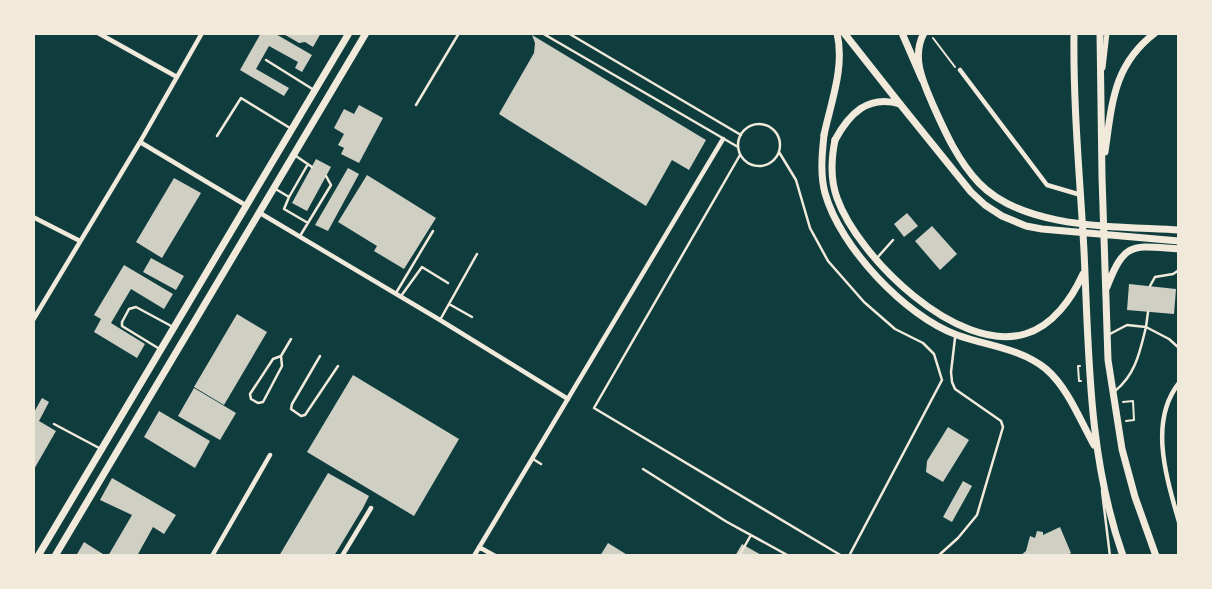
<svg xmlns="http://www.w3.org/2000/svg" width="1212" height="589" viewBox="0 0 1212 589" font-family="Karla,sans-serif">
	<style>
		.building { fill: #cfcfc3 }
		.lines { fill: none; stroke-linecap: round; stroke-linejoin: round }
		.path { stroke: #f1e9da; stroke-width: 2 }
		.service { stroke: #f1e9da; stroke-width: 2.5 }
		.minor { stroke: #f1e9da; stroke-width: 4.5 }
		.tertiary { stroke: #f1e9da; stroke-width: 5 }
		.primary { stroke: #f1e9da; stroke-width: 7 }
		.trunk { stroke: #f1e9da; stroke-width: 7 }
	</style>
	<rect width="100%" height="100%" fill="#0f3d3e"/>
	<path class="building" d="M261 33H274L312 55 302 72 295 68 298 62 269 46 256 69 289 88 284 96 240 70Z
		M282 33H321L313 47 305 42 299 43Z
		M532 35 706 140 689 170 672 160 646 206 499 114 534 53 535 43Z
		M359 105 383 118 359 163 341 154 344 148 338 145 344 134 334 128 344 109 354 114Z
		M316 159 331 167 307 211 292 203Z
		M348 168 359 174 328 231 315 225Z
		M367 175 436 218 404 269 374 251 377 246 338 222Z
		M174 178 201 193 162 258 136 242Z
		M907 213 918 226 904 237 894 224Z
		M932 226 957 254 940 270 915 241Z
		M151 258 184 276 176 290 143 272Z
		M124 265 173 294 164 309 131 289 111 323 145 344 137 358 94 332 101 319 94 315Z
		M1129 284 1176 289 1174 314 1127 310Z
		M237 314 267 332 224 405 194 387Z
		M353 375 459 439 414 516 307 452Z
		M194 388 236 413 220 440 178 416Z
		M42 398 49 402 39 421 56 431 33 471V414Z
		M159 411 210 441 195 468 144 437Z
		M948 427 969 440 943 482 926 472 927 461Z
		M328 473 369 496 363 508 334 556H279Z
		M112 478 176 515 164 534 153 527 137 556H108L132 515 100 500Z
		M963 481 972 486 952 522 943 517Z
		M1060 527 1071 553 1067 556H1020L1026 551 1030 536 1035 538 1037 531 1043 532V535Z
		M84 542 106 556H76Z
		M608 543 629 556H600Z
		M742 544 763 556H735Z"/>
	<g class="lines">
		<path class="path" d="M933 38 955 67
			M1080 366H1078L1079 381H1081
			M1123 402 1133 401 1134 420 1126 421"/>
		<path class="service" d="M542 33 738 147
			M568 33 741 135
			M266 60 314 90
			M416 105 459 33
			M738 145a21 21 0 1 1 42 0a21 21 0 1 1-42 0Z
			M217 136 241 98 290 128
			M779 152 796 180 810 228 828 261 864 302 895 329 923 343 934 354 942 380 849 556
			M740 155 594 408 842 556
			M296 156 312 167
			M308 164 289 197 284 209 308 223
			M274 188 289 197
			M300 236 331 185 326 176
			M877 258 893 240
			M1150 286 1155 277 1173 274 1179 270
			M396 293 433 231
			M401 296 422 267 448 283
			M449 304 472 317
			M440 320 477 254
			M1108 335 1127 325 1146 327 1148 312
			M158 348 122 326V322L129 309 136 307 173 327
			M281 356 282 366 263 402 258 403 251 399 250 394 273 359 281 356 291 339
			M320 356 292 404 291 409 301 416 305 415 338 366
			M1115 391C1136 374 1140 351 1146 327L1169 339 1179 348
			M54 424 101 449
			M533 459 541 464
			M643 469 727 522 789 556
			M1102 491 1110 556
			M739 556 751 535
			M938 556 958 538 977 515 1003 427 1001 421 955 389 952 382 951 372 955 338"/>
		<path class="minor" d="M98 33 177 77
			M960 70 1047 185 1081 195
			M140 142 247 206
			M260 213 440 320 568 399
			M33 217 80 241
			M33 320 140 142 202 33
			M1179 383C1148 422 1167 479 1179 522
			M479 547 495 556
			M212 556 270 455
			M342 556 371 508
			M474 556 723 139"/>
		<path class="tertiary" d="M1103 68 1107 33"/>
		<path class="primary" d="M924 33C911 57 923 82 933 105 945 132 958 161 979 183 1024 230 1118 226 1179 230
			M1074 33C1073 106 1080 179 1084 251 1089 355 1088 457 1123 556
			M1100 33 1102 177 1108 360 1122 449 1135 497 1156 556
			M900 104 971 192 985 205 1002 216 1026 226 1042 229 1179 241
			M824 135C822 154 820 174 825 193 840 247 905 316 957 335 987 346 1020 348 1046 369 1068 388 1080 420 1094 445
			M835 140C831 160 830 179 837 198 858 257 957 354 1025 334 1053 326 1072 298 1083 274
			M1105 152C1112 104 1113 65 1155 33
			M1107 287C1125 240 1133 246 1179 249"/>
		<path class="trunk" d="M844 33 900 104
			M902 33 922 79
			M824 135C831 102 845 67 837 33
			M835 140C849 114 868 94 900 104
			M38 556 349 33
			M55 556 366 33"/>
	</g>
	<rect width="1212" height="589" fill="none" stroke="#f1e9da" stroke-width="70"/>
</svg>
